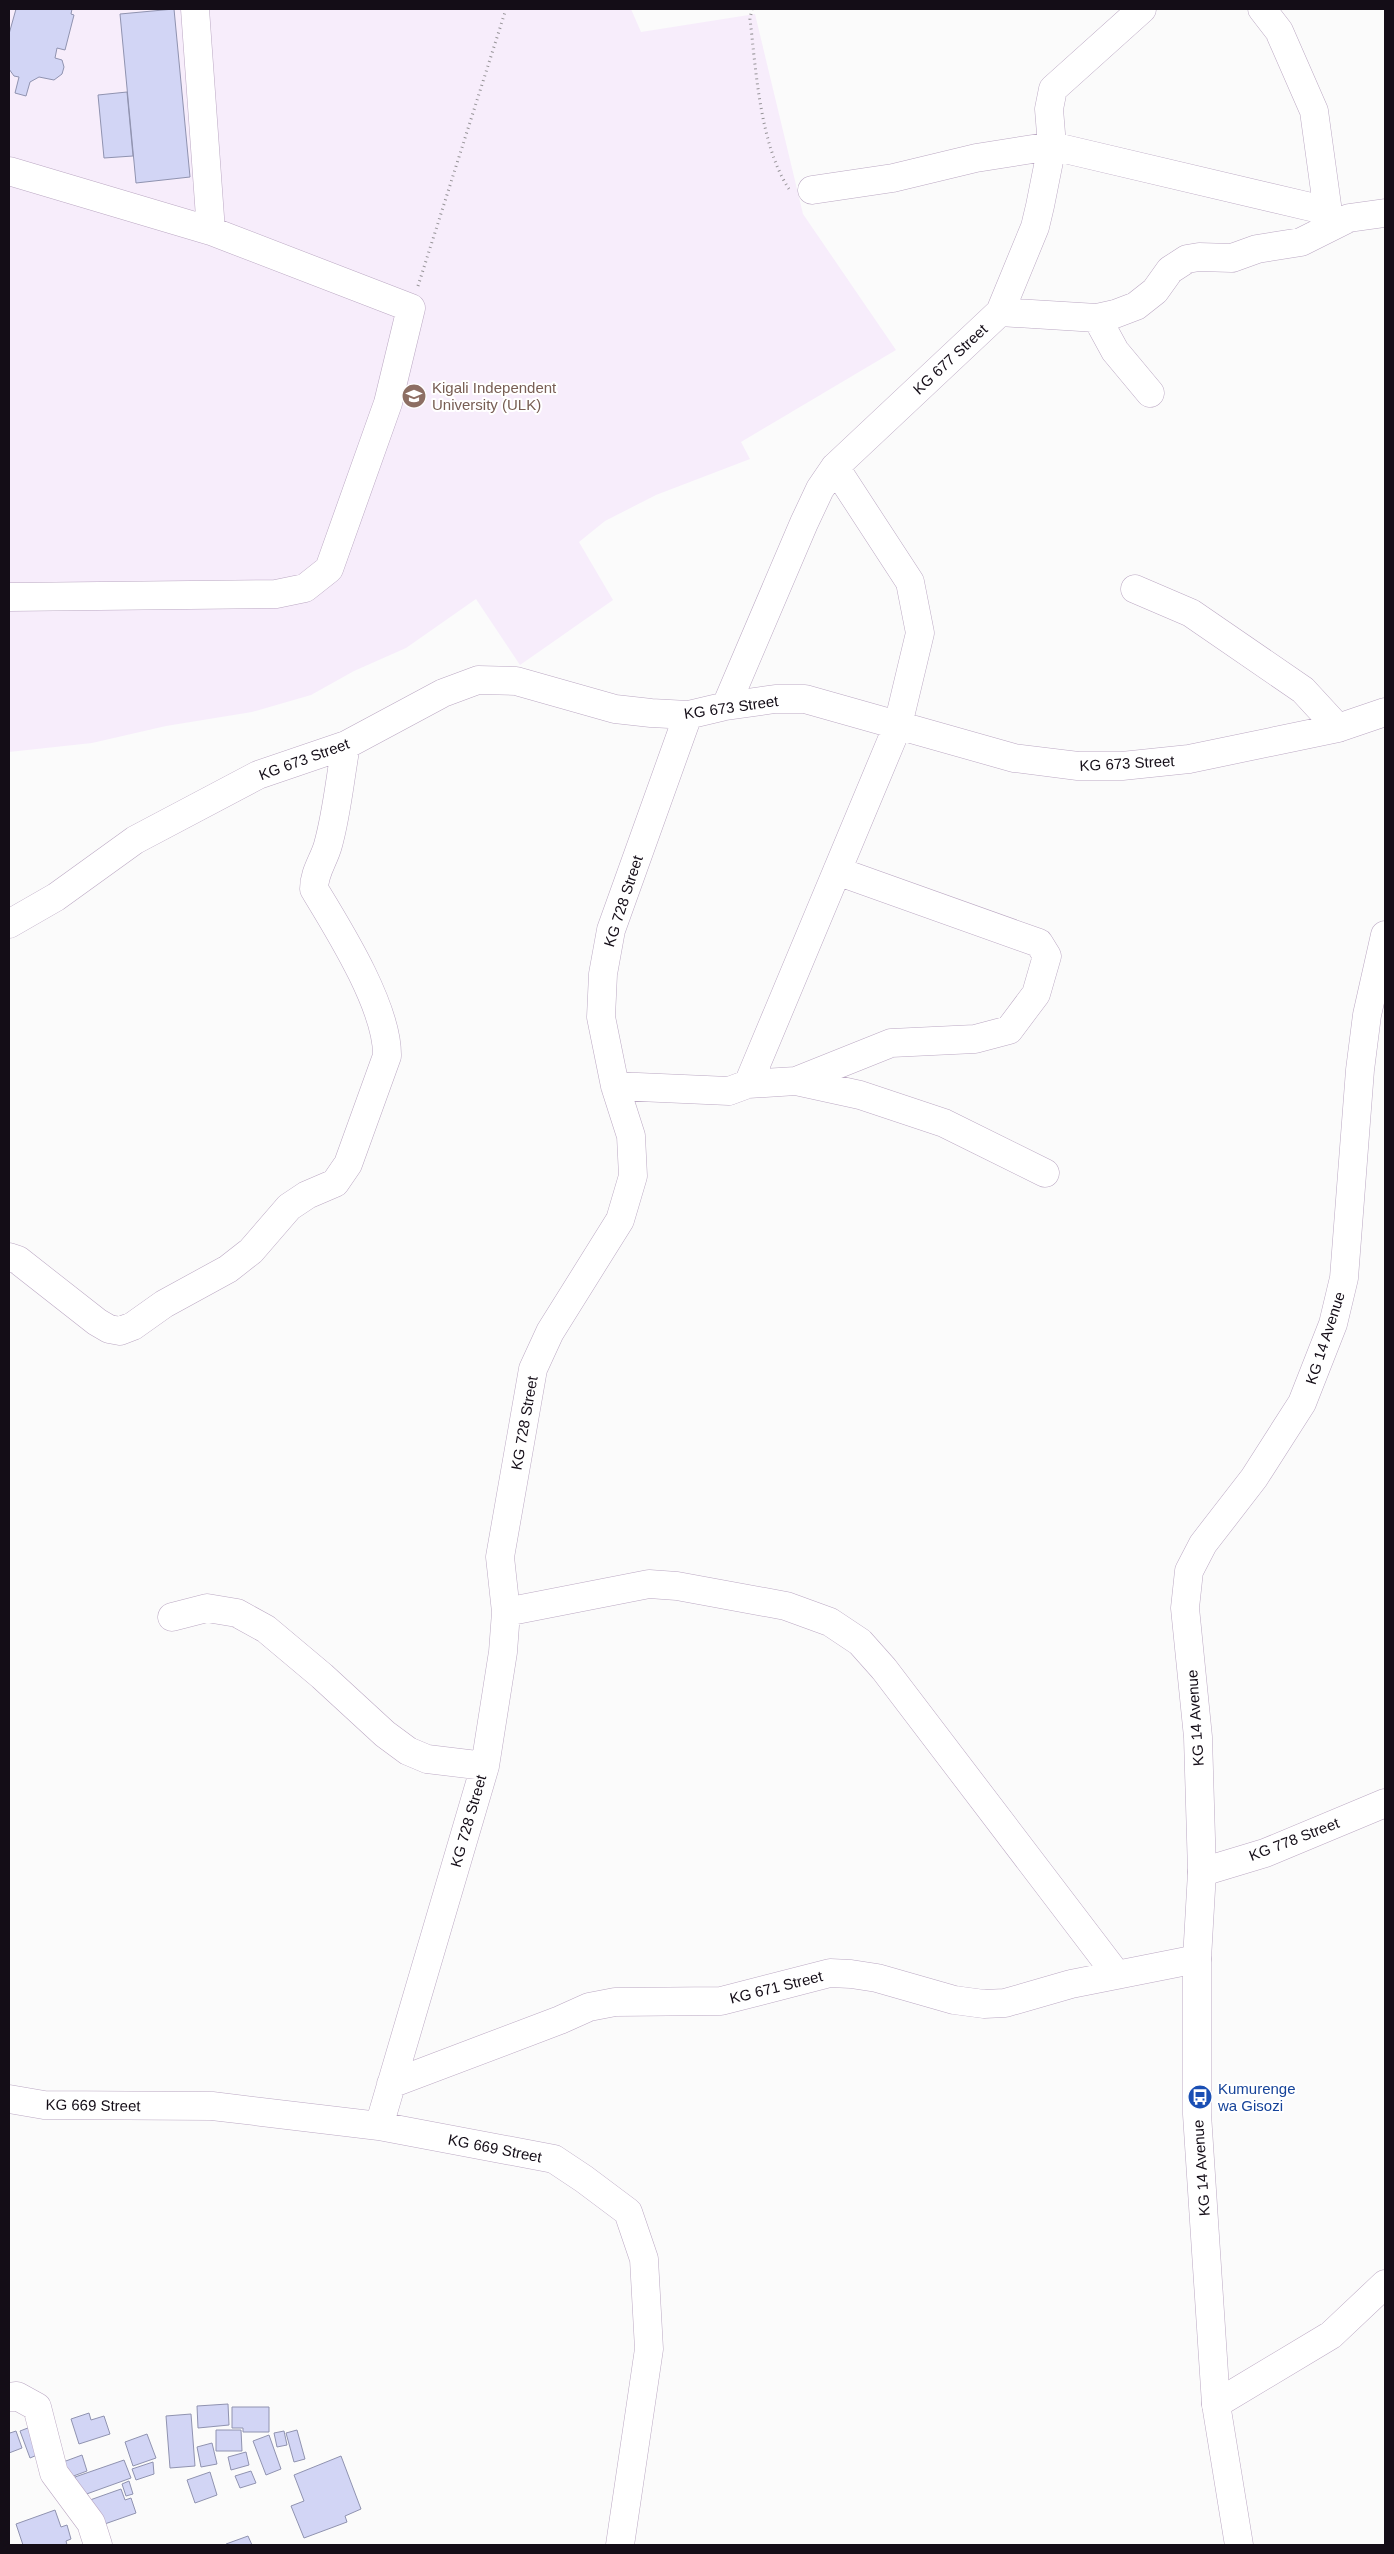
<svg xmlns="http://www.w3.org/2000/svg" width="1394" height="2554" viewBox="0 0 1394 2554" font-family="Helvetica,sans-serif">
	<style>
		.built { fill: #f7edfb }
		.building { fill: #d2d5f5; stroke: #9093b0 }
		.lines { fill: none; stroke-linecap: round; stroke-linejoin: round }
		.minor-casing { stroke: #bba8c3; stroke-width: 29 }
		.major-casing { stroke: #bba8c3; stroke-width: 29 }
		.path { stroke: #969397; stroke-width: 3; stroke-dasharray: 1 4; stroke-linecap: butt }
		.minor { stroke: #fff; stroke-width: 28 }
		.major { stroke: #fff; stroke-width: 28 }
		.labels { text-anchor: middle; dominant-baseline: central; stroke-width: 4; stroke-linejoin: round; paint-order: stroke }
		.street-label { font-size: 15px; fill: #140d17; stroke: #fff }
		.education-label { font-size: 15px; fill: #785e54; stroke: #fff; text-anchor: start }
		.transit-label { font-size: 15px; fill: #164399; stroke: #fff; text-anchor: start }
	</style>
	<rect width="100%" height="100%" fill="#fbfbfb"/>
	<path class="built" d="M9 9H631L641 32 755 14 803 214 896 350 741 442 750 459 656 495 605 521 579 542 613 600 520 665 476 599 406 648 354 671 311 695 252 712 166 726 92 743 9 752Z"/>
	<path class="building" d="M16 9H72L71 14 74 15 65 50 57 48 55 58 62 60 64 67 62 74 54 80 39 77 30 82 26 96 15 93 19 77 14 76 9 69V34Z
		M174 9 190 177 136 183 120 14Z
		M127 92 133 156 104 158 98 95Z
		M228 2404 229 2425 198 2428 197 2406Z
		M232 2407H269V2432H243V2428H232Z
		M89 2413 91 2420 104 2416 110 2434 79 2444 71 2419Z
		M191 2414 195 2466 170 2468 166 2416Z
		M33 2426 42 2453 30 2458 20 2431Z
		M9 2430 10 2433 16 2431 22 2448 9 2453Z
		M216 2430H241L242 2451H216Z
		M297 2430 305 2459 294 2462 286 2433Z
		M284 2431 287 2445 277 2447 274 2433Z
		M147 2434 156 2458 133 2466 125 2442Z
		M269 2435 281 2469 266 2475 253 2441Z
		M212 2443 217 2464 201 2467 197 2447Z
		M246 2452 249 2465 231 2470 228 2457Z
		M82 2455 87 2471 60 2481 55 2465Z
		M341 2456 361 2509 345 2516 347 2522 304 2538 291 2506 304 2501 294 2475Z
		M124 2460 131 2478 81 2496 75 2477Z
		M153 2462 154 2474 136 2480 132 2469Z
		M251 2471 256 2483 240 2488 235 2476Z
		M210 2472 217 2495 195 2503 187 2480Z
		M129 2481 133 2494 126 2496 122 2484Z
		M121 2489 125 2500 131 2498 136 2513 99 2526 90 2500Z
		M55 2510 61 2527 67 2525 71 2539 66 2541 67 2545H23L16 2524Z
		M248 2536 252 2545H227L226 2544Z"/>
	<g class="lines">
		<defs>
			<path id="minor" d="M195 9 211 231
				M1262 9 1279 31 1314 111 1330 227
				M9 171 211 231 411 308 388 403 329 569 305 588 276 594 9 597
				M812 190 893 178 976 158 1052 146 1328 211
				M1000 312 1097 318 1115 314 1136 306 1155 291 1170 270 1187 259 1199 257 1232 258 1257 249 1301 242 1349 218 1385 213
				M1097 318 1115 351 1150 393
				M1135 589 1191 613 1303 690 1338 728
				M726 706 804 523 820 489 835 467 1000 312 1035 227 1040 206 1052 146 1049 109 1053 89 1142 9
				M9 924 56 897 135 840 258 775 346 745 443 693 478 680 516 681 615 709 651 713 688 715 726 706 775 699H805L1014 758 1078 766H1122L1189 759 1338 728 1385 712
				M796 1081 860 1095 944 1123 1045 1173
				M748 1084 796 1081 891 1043 975 1039 1009 1030 1036 994 1047 956 1039 943 837 871
				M615 1086 729 1091 748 1084 898 725 920 633 910 582 835 467
				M9 1257 18 1260 97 1322 109 1329 120 1331 133 1326 164 1304 228 1269 251 1251 289 1207 307 1195 335 1183 348 1164 387 1056C388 1008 339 930 314 889 314 872 324 860 328 845 337 813 340 778 346 745
				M506 1612 649 1584 677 1586 786 1606 830 1622 860 1642 884 1669 1117 1975
				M172 1617 207 1608 237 1613 266 1629 322 1676 385 1734 408 1751 427 1759 485 1766
				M1202 1872 1265 1853 1385 1803
				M391 2084 560 2020 589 2007 615 2002 721 2001 830 1973 851 1974 877 1978 954 2000 984 2004 1005 2003 1071 1984 1197 1959
				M9 2099 44 2105 212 2106 379 2126 554 2159 584 2179 628 2212 644 2259 649 2349 620 2545
				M379 2126 485 1766 503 1652 506 1612 500 1557 533 1369 550 1332 620 1220 633 1176 631 1136 615 1086 601 1017 603 974 611 930 688 715
				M9 2397 17 2396 37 2407 54 2473 91 2523 98 2545
				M1216 2404 1331 2335 1385 2284"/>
			<path id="major" d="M1239 2545 1216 2404 1197 2114V1959L1202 1872 1198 1737 1185 1608 1189 1571 1203 1544 1254 1478 1302 1403 1333 1324 1344 1278 1360 1070 1367 1015 1385 935"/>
		</defs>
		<use href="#minor" class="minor-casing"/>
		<use href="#major" class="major-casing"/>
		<path class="path" d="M752 9 750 19C756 70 760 145 789 189
			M418 286 506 9"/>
		<use href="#minor" class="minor"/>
		<use href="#major" class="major"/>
	</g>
	<defs>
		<symbol id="university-disc" viewBox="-11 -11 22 22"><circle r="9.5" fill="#8d6e63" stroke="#fff"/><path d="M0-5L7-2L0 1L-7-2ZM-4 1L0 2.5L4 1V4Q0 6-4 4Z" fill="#fff"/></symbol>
		<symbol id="bus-disc" viewBox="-11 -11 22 22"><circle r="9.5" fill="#1a4fb4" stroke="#fff"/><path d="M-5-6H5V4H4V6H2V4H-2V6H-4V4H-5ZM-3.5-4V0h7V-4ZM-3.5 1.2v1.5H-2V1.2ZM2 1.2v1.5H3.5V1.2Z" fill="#fff"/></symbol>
	</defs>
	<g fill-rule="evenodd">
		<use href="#university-disc" x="400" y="382" width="28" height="28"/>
		<use href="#bus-disc" x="1186" y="2083" width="28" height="28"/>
	</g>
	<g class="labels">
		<g class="street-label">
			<text transform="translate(950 359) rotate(-43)">KG 677 Street</text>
			<text transform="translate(731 707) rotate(-8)">KG 673 Street</text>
			<text transform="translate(304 759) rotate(-20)">KG 673 Street</text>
			<text transform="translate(1127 763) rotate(-3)">KG 673 Street</text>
			<text transform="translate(623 901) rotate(-72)">KG 728 Street</text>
			<text transform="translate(1325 1338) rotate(-72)">KG 14 Avenue</text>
			<text transform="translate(524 1423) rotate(-80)">KG 728 Street</text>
			<text transform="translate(1195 1718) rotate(-94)">KG 14 Avenue</text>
			<text transform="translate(468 1821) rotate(-74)">KG 728 Street</text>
			<text transform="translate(1294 1839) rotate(-21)">KG 778 Street</text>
			<text transform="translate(776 1987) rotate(-14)">KG 671 Street</text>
			<text transform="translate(93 2105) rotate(1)">KG 669 Street</text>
			<text transform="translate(495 2148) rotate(11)">KG 669 Street</text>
			<text transform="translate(1201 2168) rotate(-94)">KG 14 Avenue</text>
		</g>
		<g class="education-label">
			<text x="432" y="387">Kigali Independent<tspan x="432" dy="17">University (ULK)</tspan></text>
		</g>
		<g class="transit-label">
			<text x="1218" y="2088">Kumurenge<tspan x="1218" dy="17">wa Gisozi</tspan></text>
		</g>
	</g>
	<rect width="1394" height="2554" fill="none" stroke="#140d17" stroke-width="20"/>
</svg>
